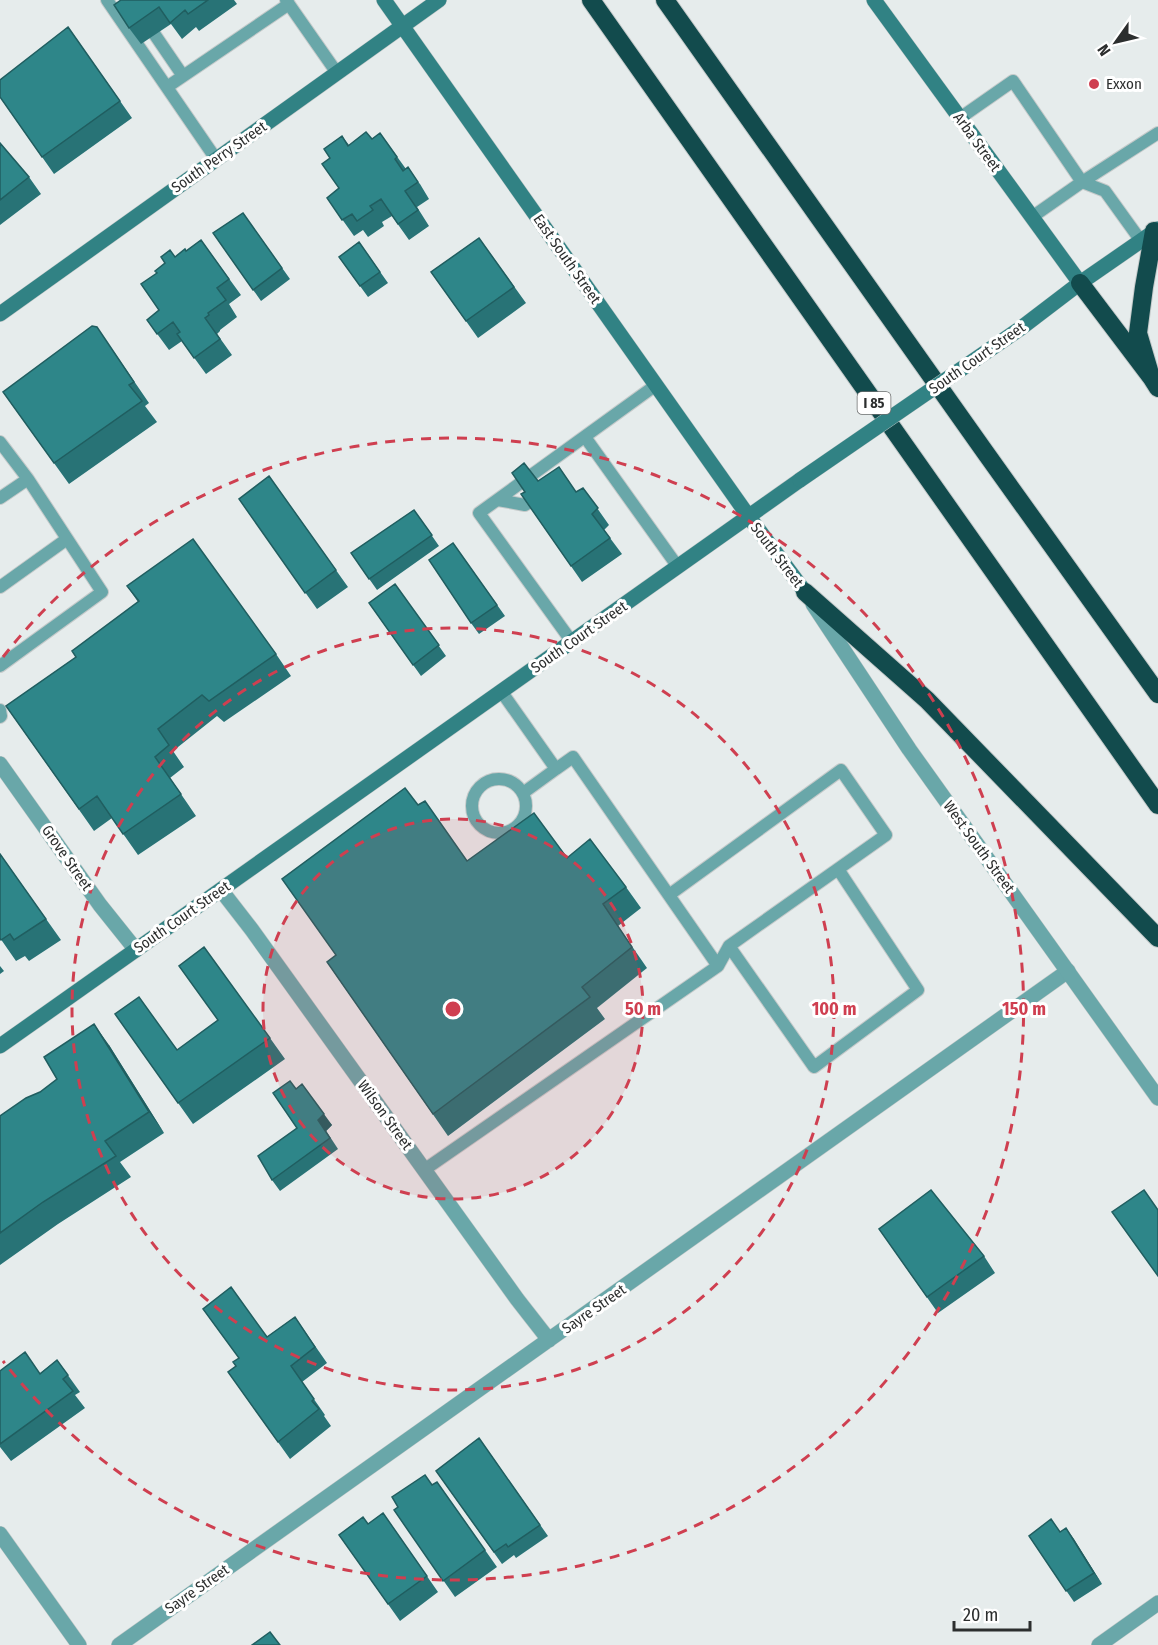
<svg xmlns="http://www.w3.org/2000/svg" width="1158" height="1645" viewBox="0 0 1158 1645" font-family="'Fira Sans Condensed',sans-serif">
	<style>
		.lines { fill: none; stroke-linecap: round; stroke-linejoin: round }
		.service-casing { stroke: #c5caca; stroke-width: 14 }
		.minor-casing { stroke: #c5caca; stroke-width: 16 }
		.tertiary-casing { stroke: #c5caca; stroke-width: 16 }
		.secondary-casing { stroke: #c5caca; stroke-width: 16 }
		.motorway-casing { stroke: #c5caca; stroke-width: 20 }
		.service { stroke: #69a7a9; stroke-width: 12 }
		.minor { stroke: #69a7a9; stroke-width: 15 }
		.tertiary { stroke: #69a7a9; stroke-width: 15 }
		.secondary { stroke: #318284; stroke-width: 15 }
		.motorway { stroke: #124b4d; stroke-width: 18 }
		.secondary-bridge-casing { stroke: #c5caca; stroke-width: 16; stroke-linecap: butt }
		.secondary-bridge { stroke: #318284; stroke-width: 15 }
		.wall { fill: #287376 }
		.shaded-wall { fill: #205e60 }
		.building { fill: #2e8689; stroke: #205e60; stroke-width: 1.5 }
		.ring { fill: none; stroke: #cf3f50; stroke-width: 3; stroke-dasharray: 10 8 }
		.poi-dot { fill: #cf3f50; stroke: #fff; stroke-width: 2 }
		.labels { text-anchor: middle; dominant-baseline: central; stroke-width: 6; stroke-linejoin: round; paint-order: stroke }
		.shield { fill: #fff; stroke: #6b6d6d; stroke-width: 1.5 }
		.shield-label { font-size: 14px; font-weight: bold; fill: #2c2e2e }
		.poi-label { font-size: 15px; fill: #2c2e2e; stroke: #fff; text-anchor: start }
		.street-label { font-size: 15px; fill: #2c2e2e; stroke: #fff }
		.centre { fill: #cf3f50; stroke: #fff; stroke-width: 3 }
		.ring-label { font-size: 18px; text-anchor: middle; font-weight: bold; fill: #cf3f50; stroke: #fff; stroke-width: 6; stroke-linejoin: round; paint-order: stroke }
	</style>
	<rect width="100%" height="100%" fill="#e6ecec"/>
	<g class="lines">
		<defs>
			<path id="service" d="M107 0 216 159
				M286 0 337 73
				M155 35 183 76
				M167 87 289 4
				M960 118 1013 81 1082 182 1105 191 1141 241
				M1032 217 1082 182 1158 133
				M585 437 678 567
				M0 442 28 479 0 498
				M498 500 525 505 531 501
				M0 587 67 539
				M572 642 479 513 656 385
				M0 666 102 592 28 479
				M0 710 1 716 0 717
				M472 806a27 27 0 1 1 54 0a27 27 0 1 1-54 0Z
				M523 793 556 769
				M669 895 841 770 886 835 838 869 918 990 814 1067 729 946 718 966
				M729 946 838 869
				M424 1170 718 966 573 757 556 769 501 691"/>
			<path id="minor" d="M0 764 100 905 136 950
				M221 890 252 930 517 1299 549 1340
				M119 1645 1068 971"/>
			<path id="tertiary" d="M813 604 909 749 1158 1098
				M0 1534 79 1645
				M1099 1645 1158 1603"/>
			<path id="secondary" d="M384 0 749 517 805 592
				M874 0 1080 283
				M0 314 439 0
				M1021 328 1080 283 1158 229
				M0 1046 800 480"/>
			<path id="motorway" d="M591 0 1158 805
				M665 0 985 452 1158 694
				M1080 283 1151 377 1158 388
				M1151 377 1138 333 1144 287 1154 231
				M805 592 927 700 1158 938"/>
		</defs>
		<use href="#service" class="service-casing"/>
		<use href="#minor" class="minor-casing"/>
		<use href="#tertiary" class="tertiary-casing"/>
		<use href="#secondary" class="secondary-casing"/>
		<use href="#motorway" class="motorway-casing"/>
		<use href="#service" class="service"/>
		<use href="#minor" class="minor"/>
		<use href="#tertiary" class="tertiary"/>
		<use href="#secondary" class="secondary"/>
		<use href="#motorway" class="motorway"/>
		<defs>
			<path id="secondary-bridge" d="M800 480 1021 328"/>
		</defs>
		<use href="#secondary-bridge" class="secondary-bridge-casing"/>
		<use href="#secondary-bridge" class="secondary-bridge"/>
	</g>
	<path class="wall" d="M121 0H234L237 4 199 31 196 27 182 39 171 24 141 44 129 28Z
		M68 27 132 118 54 174 0 97Z
		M380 133 406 169 420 184 429 199 417 207 429 226 409 240 392 216 382 222 384 226 368 237 363 230 354 236 327 198 339 188 330 158 342 136 349 145 372 139Z
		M0 143 29 177 41 194 0 225Z
		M243 213 290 279 261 301 213 233Z
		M479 238 526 303 478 338 431 272Z
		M201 240 241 295 229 304 237 317 220 330V331L217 334 232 355 206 374 182 341 169 350 147 320 159 310 156 273 165 263 175 257 186 251Z
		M359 242 388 283 368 297 339 257Z
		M112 349 149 403 145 406 157 422 69 484 3 392Z
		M269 476 348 587 317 609 239 499Z
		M538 481 577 492 583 488 609 525 604 530 622 554 582 582 521 494Z
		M414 510 439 546 377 590 351 553Z
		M453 543 505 616 479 634 471 623Z
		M395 584 446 656 421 676 369 603Z
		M127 586 276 654 291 676 224 722 217 716 173 751 184 767 170 778 196 816 138 855 112 818 94 831 6 706 76 657 138 602Z
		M418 805 467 861 626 887 641 908 618 926 647 968 597 1008 605 1019 448 1136 327 962 336 955Z
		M0 854 61 940 29 961 25 956 16 961 0 938Z
		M0 966 4 971 0 974Z
		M115 1014 177 1050 270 1038 285 1059 193 1124Z
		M109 1045 164 1133 120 1162 131 1177 58 1224 0 1265V1116L40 1092Z
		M296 1089 332 1125 326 1131 338 1149 280 1191 272 1180 297 1128Z
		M879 1229 984 1256 995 1273 938 1313Z
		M203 1309 267 1337 295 1317 327 1363 302 1382 325 1415 324 1416 331 1426 290 1459 228 1372 236 1366 239 1358Z
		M57 1360 80 1392 75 1395 85 1408 11 1461 0 1447V1371L40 1373Z
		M479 1438 548 1536 516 1558 514 1555 502 1564 436 1471Z
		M437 1482 497 1567 455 1597 394 1510Z
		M383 1513 438 1592 400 1621 339 1535 368 1524Z
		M1066 1528 1102 1584 1074 1602 1029 1536 1060 1532Z"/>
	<path class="shaded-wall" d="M94 1024 109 1045 164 1133 149 1112Z
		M324 1114 332 1125 326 1131 338 1149 318 1120Z
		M1066 1528 1074 1539 1102 1584 1094 1573Z"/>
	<path class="building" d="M121 0H208L188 14 185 10 170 23 159 7 129 28 114 5Z
		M68 27 120 101 42 157 0 97V80Z
		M366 132 372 139 380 133 397 157 395 159 403 171 408 167 418 182 405 191 418 210 398 224 381 199 370 206 373 210 357 221 352 214 342 220 327 198 339 188 322 164 330 158 324 149 342 136 348 146Z
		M0 143 29 177 0 200Z
		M243 213 282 268 253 290 213 233Z
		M479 238 514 287 466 321 431 272Z
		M201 240 229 279 217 288 226 300 208 313 209 315 205 318 220 339 194 358 177 334 180 332 173 322 157 334 147 320 159 310 141 284 157 273 155 271 165 263 161 257 170 250 175 257 185 249 186 251Z
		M359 242 380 272 360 286 339 257Z
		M92 326 97 327 134 382 129 385 142 401 54 463 3 392Z
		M524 463 538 481 559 467 576 492 583 488 598 508 592 514 610 538 571 566 521 494 525 492 512 473Z
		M269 476 336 570 305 593 239 499Z
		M414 510 432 535 369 579 351 553Z
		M193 539 276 654 209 701 202 695 158 729 169 745 155 757 181 794 123 834 97 796 79 809 6 706 76 657 72 651 139 601 127 586Z
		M453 543 497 605 471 623 429 560Z
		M395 584 439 645 413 665 369 603Z
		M405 788 418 805 425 801 467 861 534 813 567 858 590 839 626 887 603 904 632 947 582 987 590 997 433 1114 327 962 336 955 282 879Z
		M0 854 46 919 14 940 10 934 1 940 0 938Z
		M204 947 270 1038 178 1103 115 1014 139 997 177 1050 218 1020 179 966Z
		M94 1024 149 1112 105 1141 116 1156 43 1202 0 1233V1116L26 1098 40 1092 57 1079 44 1057Z
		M290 1081 296 1089 302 1084 324 1114 318 1120 330 1138 272 1180 258 1156 297 1128 273 1093Z
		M931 1190 984 1256 927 1297 879 1229Z
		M1144 1190 1158 1210V1276L1112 1212Z
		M231 1287 267 1337 295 1317 315 1347 291 1366 314 1399 312 1401 319 1409 278 1442 228 1372 236 1366 233 1362 239 1358 203 1309Z
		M25 1352 40 1374 57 1360 68 1375 63 1379 73 1391 0 1444V1371Z
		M479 1438 540 1525 508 1547 506 1544 494 1552 436 1471Z
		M425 1475 432 1485 437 1482 485 1550 443 1581 394 1510 398 1507 392 1497Z
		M383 1513 427 1576 388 1604 339 1535 363 1517 368 1524Z
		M1051 1519 1060 1532 1066 1528 1094 1573 1066 1591 1029 1536Z
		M270 1632 280 1645H252Z"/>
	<circle cx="453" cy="1009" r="190" fill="#cf3f50" fill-opacity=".12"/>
	<g class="ring">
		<circle cx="453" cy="1009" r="190"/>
		<circle cx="453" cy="1009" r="381"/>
		<path d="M3 657A571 571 0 1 1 3 1361"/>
	</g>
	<circle class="poi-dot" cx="1094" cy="84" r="6"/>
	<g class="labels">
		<rect class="shield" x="857.5" y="392" width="33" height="22" rx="4.5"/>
		<g class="shield-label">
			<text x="874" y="403">I 85</text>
		</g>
		<g class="poi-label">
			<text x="1106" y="84">Exxon</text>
		</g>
		<g class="street-label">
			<text transform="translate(977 142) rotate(54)">Arba Street</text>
			<text transform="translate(219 157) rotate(-35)">South Perry Street</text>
			<text transform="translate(567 259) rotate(55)">East South Street</text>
			<text transform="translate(977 358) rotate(-35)">South Court Street</text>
			<text transform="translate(777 555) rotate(53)">South Street</text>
			<text transform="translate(579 637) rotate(-35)">South Court Street</text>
			<text transform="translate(979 847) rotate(54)">West South Street</text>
			<text transform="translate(67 858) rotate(55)">Grove Street</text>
			<text transform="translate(182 917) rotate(-35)">South Court Street</text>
			<text transform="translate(385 1115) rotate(54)">Wilson Street</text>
			<text transform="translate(594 1309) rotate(-35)">Sayre Street</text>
			<text transform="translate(197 1589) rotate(-35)">Sayre Street</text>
		</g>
	</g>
	<circle cx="453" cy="1009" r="9" class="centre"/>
	<g class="ring-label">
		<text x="643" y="1015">50 m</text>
		<text x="834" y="1015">100 m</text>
		<text x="1024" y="1015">150 m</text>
	</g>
	<g transform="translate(1116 42) rotate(236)" stroke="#ffffff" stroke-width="4.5" paint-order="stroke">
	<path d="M0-4.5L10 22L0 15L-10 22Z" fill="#2c2e2e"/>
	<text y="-9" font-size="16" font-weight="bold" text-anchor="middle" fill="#2c2e2e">N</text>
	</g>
	<path d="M954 1621v9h76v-9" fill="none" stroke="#2c2e2e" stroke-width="3"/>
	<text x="963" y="1621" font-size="18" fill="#2c2e2e" stroke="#ffffff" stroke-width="4.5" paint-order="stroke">20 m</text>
</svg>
